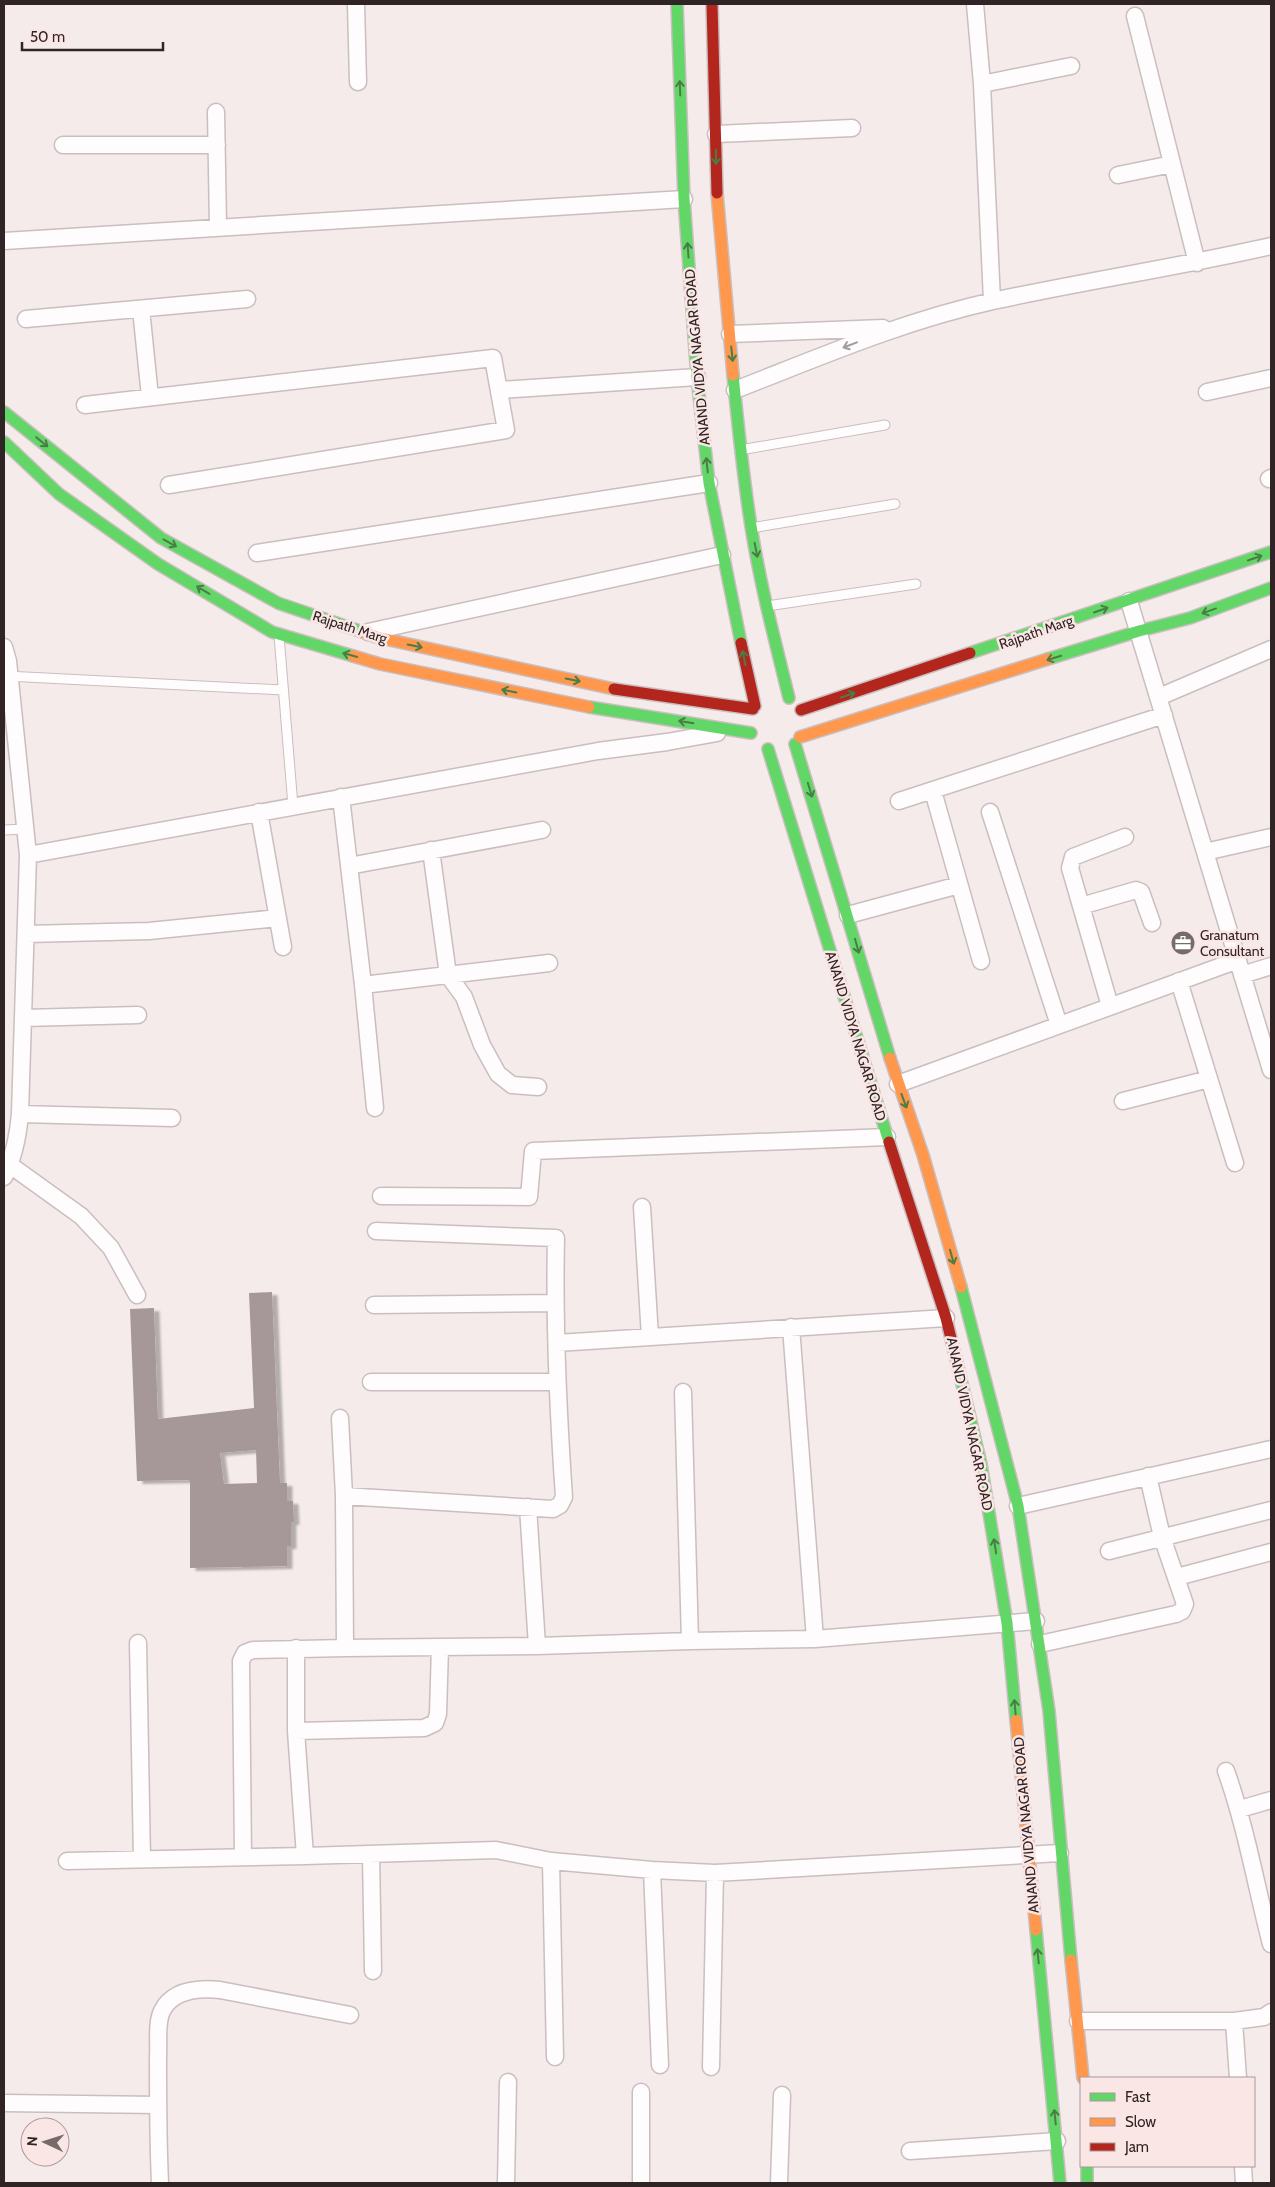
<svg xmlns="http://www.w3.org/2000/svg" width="1275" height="2187" viewBox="0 0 1275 2187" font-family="Cabin,sans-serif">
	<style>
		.building { fill: #a69898; fill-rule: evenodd; filter: url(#shadow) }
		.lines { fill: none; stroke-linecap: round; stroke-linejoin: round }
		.lane-casing { stroke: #cabebf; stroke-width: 11 }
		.street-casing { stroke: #cabebf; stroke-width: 19 }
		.fast-casing { stroke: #cabebf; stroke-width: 14 }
		.slow-casing { stroke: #cabebf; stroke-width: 14 }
		.jam-casing { stroke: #cabebf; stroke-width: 14 }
		.lane { stroke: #fefcfc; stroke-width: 9 }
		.street { stroke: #fefcfc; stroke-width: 16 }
		.fast { stroke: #63d668; stroke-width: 11 }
		.slow { stroke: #ff974d; stroke-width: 11 }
		.jam { stroke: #b3261e; stroke-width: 11 }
		.oneway { stroke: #4a7d46 }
		.oneway2 { stroke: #a29b9b }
		.labels { text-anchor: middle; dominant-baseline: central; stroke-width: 5; stroke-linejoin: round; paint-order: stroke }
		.street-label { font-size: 14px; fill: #312425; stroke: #fbe6e6 }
		.poi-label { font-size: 14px; fill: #312425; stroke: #fbe6e6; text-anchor: start }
	</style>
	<defs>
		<filter id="shadow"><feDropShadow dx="5.5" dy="3" stdDeviation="1" flood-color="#0004"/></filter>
	</defs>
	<rect width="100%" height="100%" fill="#f6ebeb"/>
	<path class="building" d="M272 1292 280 1483H287V1501H293L294 1522H291V1546H287V1566L190 1568V1480L137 1481 130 1309 154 1308 158 1419 254 1408 249 1293ZM256 1450 257 1483 224 1484 220 1453Z"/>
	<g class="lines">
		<defs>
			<path id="lane" d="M740 450 885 425
				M751 528 895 504
				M767 606 916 584
				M279 636 293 806
				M6 676 283 690
				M4 830 25 829"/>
			<path id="street" d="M356 4 358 82
				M975 4 982 84 992 301
				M1135 16 1197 263
				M982 84 1071 66
				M216 112 218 227
				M716 134 852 128
				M63 145H217
				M1118 175 1172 164
				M4 241 684 199
				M141 309 150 397
				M26 319 247 299
				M730 334 883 328
				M499 390 697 377
				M735 390C820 357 903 321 993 301 1085 281 1179 267 1271 246
				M1207 392 1271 378
				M85 405 493 358 506 430 169 485
				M1269 479 1271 478
				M257 553 709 483
				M1129 601 1271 1070
				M368 632 722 555
				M4 647 8 661 28 855 20 1114C18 1137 14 1157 4 1177
				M1159 697 1271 649
				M933 791 981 961
				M341 797 363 985 375 1108
				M899 801 1164 715
				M259 812 283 947
				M990 812 1059 1025
				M431 850 448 975 464 997 482 1045 498 1074 512 1085 538 1087
				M1205 852 1271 837
				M28 855 598 751 667 742 717 733
				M349 866 542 830
				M1081 906 1136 890 1141 892 1152 923
				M848 915 959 885
				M26 934 149 931 278 918
				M1242 975 1271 966
				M1179 981 1235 1163
				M363 985 549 963
				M1110 1006 1070 868 1073 857 1125 837
				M24 1018 138 1015
				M898 1084 1238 960
				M1123 1101 1209 1079
				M20 1114 172 1118
				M10 1165 81 1216 111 1248 137 1295
				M381 1196 529 1197 533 1151 887 1137
				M642 1207 650 1337
				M374 1305 555 1303
				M791 1327 815 1639
				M557 1343 946 1318
				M371 1382H556
				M683 1392 690 1641
				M340 1418 344 1496 345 1648 537 1646 690 1641 815 1639 1036 1621
				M344 1496 553 1509 560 1505 564 1497C558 1411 554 1325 556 1238L376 1231
				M1018 1506 1271 1449
				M528 1507 537 1646
				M1109 1551 1271 1510
				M1177 1577 1271 1552
				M138 1643 142 1859
				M1040 1644 1176 1614 1182 1611 1185 1604 1162 1537 1148 1476
				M296 1648V1731L305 1856
				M296 1731 424 1728 435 1723 438 1714 440 1647
				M1226 1771C1246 1827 1256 1886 1271 1944
				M1240 1809 1271 1800
				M371 1854 373 1971
				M243 1857 241 1661 245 1653 253 1650 345 1648
				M67 1861 305 1856 496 1850 551 1861 652 1870 715 1873 1060 1853
				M551 1861 555 2057
				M652 1870 660 2065
				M1078 2021H1234L1264 2017 1271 2012
				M1234 2021 1238 2078
				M711 2067 715 1873
				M641 2092V2183
				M4 2103 158 2105
				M910 2151 1057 2141
				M1243 2166 1244 2183
				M160 2183C158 2141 158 2099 158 2057 159 2043 156 2023 162 2011 173 1989 199 1988 220 1990L350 2015
				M506 2183 508 2082
				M779 2183 782 2095"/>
			<path id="fast" d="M677 4 684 199 697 377 709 483 741 643
				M733 375C738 426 743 476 751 526 760 584 775 641 789 698
				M4 412 161 538 278 603 363 632
				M4 442 59 494 158 564 272 632 353 656
				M970 653 1271 552
				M1048 659 1139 631 1190 618 1271 588
				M589 707 751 733
				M795 744 890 1058
				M768 749 889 1142
				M961 1287 1018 1506 1049 1711 1071 1960
				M958 1367 981 1464 1007 1623 1016 1720
				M1036 1930 1060 2183
				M1087 2166V2183"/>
			<path id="slow" d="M717 193 733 375
				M363 632 376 637 614 689
				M353 656 380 664 589 707
				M800 737 1048 659
				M890 1058 923 1155 961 1287
				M1016 1720 1036 1930
				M1071 1960 1083 2078"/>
			<path id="jam" d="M712 4 717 193
				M741 643 755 706
				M614 689 753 709
				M801 710 970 653
				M889 1142 946 1318 958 1367"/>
		</defs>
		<use href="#lane" class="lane-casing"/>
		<use href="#street" class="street-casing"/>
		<use href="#fast" class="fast-casing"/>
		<use href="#slow" class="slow-casing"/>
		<use href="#jam" class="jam-casing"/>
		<use href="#lane" class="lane"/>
		<use href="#street" class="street"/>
		<use href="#fast" class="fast"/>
		<use href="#slow" class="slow"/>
		<use href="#jam" class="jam"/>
	</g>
	<defs><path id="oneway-shaft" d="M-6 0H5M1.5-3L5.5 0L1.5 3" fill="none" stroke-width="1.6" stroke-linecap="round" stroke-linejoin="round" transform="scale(1.25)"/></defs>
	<g class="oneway">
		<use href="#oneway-shaft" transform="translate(680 88) rotate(-92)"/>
		<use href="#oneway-shaft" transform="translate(716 157) rotate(89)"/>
		<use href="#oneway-shaft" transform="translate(688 250) rotate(-94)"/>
		<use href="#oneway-shaft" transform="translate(732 354) rotate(84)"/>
		<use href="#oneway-shaft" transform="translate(42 442) rotate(39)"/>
		<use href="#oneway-shaft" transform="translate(707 465) rotate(-96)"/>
		<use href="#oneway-shaft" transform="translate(170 543) rotate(29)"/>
		<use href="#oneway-shaft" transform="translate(756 550) rotate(79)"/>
		<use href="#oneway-shaft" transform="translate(1255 558) rotate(-19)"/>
		<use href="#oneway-shaft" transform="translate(203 590) rotate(-149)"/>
		<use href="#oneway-shaft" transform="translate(1101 610) rotate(-19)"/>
		<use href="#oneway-shaft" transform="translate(1209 611) rotate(160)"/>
		<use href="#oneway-shaft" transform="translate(415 646) rotate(12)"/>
		<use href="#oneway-shaft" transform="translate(350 655) rotate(-164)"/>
		<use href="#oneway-shaft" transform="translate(744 658) rotate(-102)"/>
		<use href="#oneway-shaft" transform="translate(1054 658) rotate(163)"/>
		<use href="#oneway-shaft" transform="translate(573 680) rotate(12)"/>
		<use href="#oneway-shaft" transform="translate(509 691) rotate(-168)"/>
		<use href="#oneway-shaft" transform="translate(848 695) rotate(-19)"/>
		<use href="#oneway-shaft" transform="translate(686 722) rotate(-171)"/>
		<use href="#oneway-shaft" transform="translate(810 790) rotate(73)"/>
		<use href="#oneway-shaft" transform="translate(857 946) rotate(74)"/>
		<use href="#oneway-shaft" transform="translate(904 1101) rotate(70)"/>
		<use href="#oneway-shaft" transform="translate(952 1257) rotate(74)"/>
		<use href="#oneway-shaft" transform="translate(995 1546) rotate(-99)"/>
		<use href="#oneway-shaft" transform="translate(1015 1707) rotate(-95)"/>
		<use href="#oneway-shaft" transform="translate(1038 1956) rotate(-96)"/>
		<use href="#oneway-shaft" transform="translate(1055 2117) rotate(-96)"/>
	</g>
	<use class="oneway2" href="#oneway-shaft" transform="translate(850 345) rotate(159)"/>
	<defs>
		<symbol id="office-disc" viewBox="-11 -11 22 22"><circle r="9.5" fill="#766a6a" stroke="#fbe6e6"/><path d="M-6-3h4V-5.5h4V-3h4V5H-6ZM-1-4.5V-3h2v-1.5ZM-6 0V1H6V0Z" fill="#fff"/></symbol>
	</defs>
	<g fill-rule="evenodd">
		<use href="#office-disc" x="1169" y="929" width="28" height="28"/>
	</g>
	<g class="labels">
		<g class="street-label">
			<text transform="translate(697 357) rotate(-95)">ANAND VIDYA NAGAR ROAD</text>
			<text transform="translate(350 627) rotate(18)">Rajpath Marg</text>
			<text transform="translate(1036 632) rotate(-19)">Rajpath Marg</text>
			<text transform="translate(856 1036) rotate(73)">ANAND VIDYA NAGAR ROAD</text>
			<text transform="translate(970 1424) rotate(78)">ANAND VIDYA NAGAR ROAD</text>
			<text transform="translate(1026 1825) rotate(-95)">ANAND VIDYA NAGAR ROAD</text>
		</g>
		<g class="poi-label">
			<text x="1200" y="935">Granatum<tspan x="1200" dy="16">Consultant</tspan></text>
		</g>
	</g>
	<rect width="1275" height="2187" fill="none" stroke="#312425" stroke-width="10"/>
	<rect x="1080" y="2077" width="175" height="90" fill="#fbe6e6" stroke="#aa9899"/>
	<rect x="1090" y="2093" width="25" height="8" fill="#63d668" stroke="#aa9899"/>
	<text x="1125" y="2102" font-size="15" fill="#312425">Fast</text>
	<rect x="1090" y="2118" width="25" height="8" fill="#ff974d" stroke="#aa9899"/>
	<text x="1125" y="2127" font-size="15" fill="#312425">Slow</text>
	<rect x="1090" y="2143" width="25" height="8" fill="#b3261e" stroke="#aa9899"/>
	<text x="1125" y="2152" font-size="15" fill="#312425">Jam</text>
	<g transform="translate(45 2142) rotate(274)"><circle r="24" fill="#fbe6e6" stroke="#aa9899"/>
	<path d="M0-4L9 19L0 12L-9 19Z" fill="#766a6a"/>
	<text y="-8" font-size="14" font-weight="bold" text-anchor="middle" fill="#312425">N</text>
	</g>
	<path d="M22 42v8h141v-8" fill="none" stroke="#312425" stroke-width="2.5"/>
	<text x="30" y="42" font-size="15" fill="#312425" stroke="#fbe6e6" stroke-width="4" paint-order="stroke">50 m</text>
</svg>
